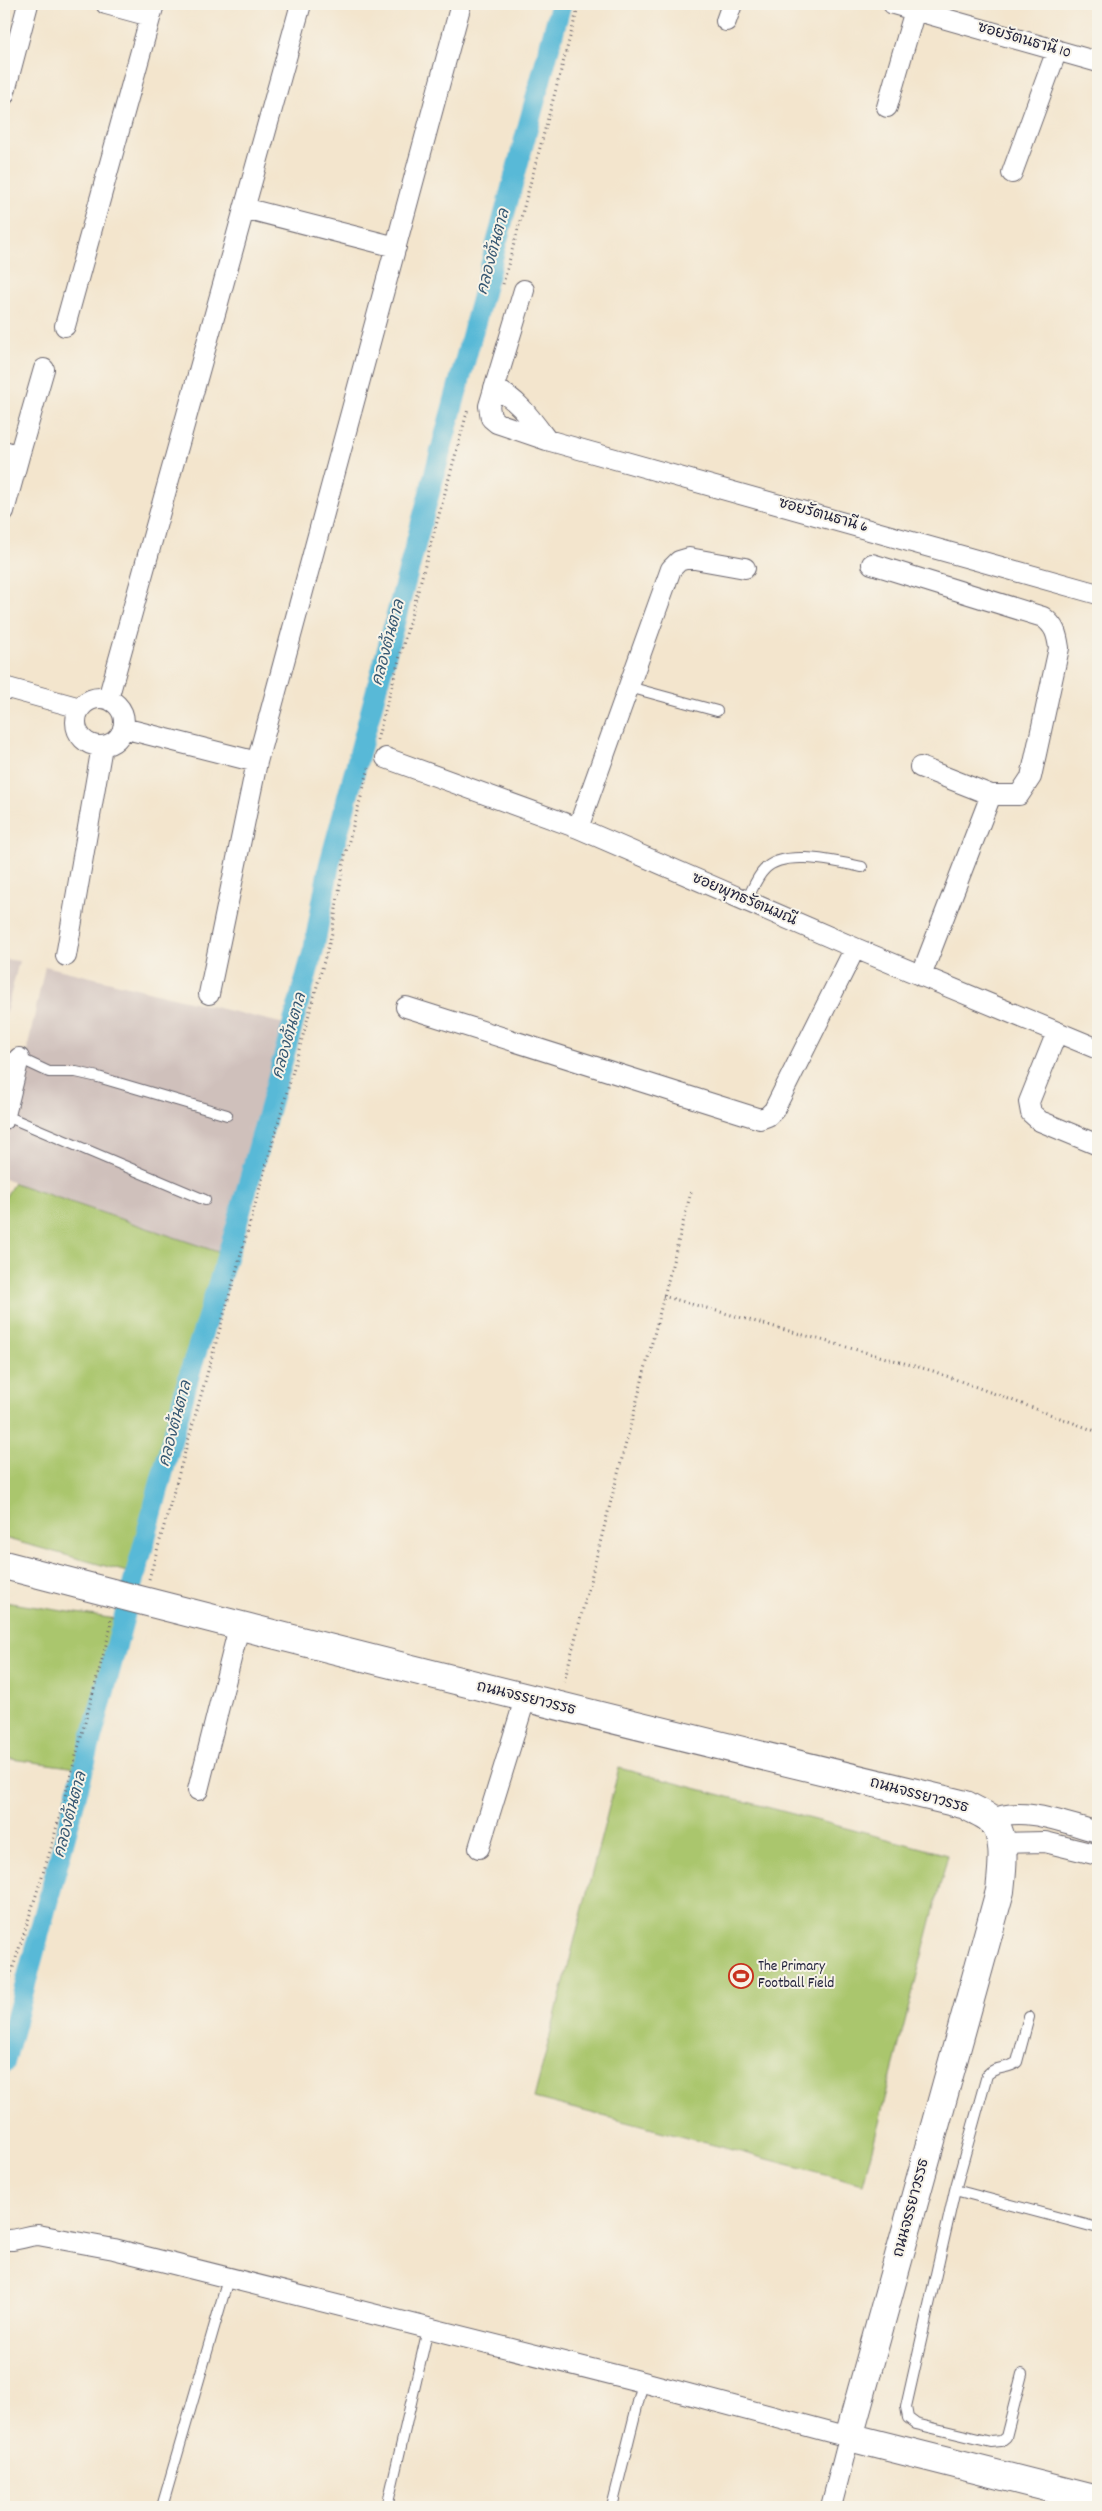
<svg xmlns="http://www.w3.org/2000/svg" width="1102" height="2511" viewBox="0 0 1102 2511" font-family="Dekko,'Playpen Sans Thai',sans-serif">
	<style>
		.industrial { fill: #cfc0bb }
		.green { fill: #aac66d; stroke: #667454 }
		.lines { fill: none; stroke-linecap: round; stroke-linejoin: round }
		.canal { stroke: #58b9d7; stroke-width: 21 }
		.lane-casing { stroke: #6b666e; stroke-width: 12 }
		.street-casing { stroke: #6b666e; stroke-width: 22 }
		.secondary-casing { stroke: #6b666e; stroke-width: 30 }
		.path { stroke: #6b666e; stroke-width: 3; stroke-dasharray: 1 4; stroke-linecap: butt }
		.lane { stroke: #fff; stroke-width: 10 }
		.street { stroke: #fff; stroke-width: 20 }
		.secondary { stroke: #fff; stroke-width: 28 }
		.labels { text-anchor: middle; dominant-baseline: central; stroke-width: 4; stroke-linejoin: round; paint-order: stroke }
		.street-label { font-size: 15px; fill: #22223b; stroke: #f7f3e8 }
		.poi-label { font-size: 15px; fill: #22223b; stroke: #f7f3e8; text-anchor: start }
		.water-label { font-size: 16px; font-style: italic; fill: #355772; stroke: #f7f3e8 }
	</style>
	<rect width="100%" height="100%" fill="#f7f3e8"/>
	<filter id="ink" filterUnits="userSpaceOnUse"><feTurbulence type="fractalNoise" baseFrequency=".02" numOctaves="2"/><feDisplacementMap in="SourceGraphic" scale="10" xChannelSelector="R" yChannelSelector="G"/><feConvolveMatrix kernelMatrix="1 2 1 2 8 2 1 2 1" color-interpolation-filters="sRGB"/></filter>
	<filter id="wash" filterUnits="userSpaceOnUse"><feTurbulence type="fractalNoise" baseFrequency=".0096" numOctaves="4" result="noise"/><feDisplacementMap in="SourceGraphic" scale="20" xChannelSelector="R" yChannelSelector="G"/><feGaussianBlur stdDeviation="1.12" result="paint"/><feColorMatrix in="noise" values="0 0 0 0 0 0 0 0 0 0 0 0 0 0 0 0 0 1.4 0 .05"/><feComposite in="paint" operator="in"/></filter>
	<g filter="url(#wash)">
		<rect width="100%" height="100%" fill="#f3e5cd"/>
		<path class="industrial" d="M4 959 19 961 4 1021Z
			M45 966 285 1024 218 1252 4 1179V1158Z"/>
		<path class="green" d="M14 1183 218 1252 127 1572 4 1538V1199Z
			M4 1602 116 1619 77 1768 4 1758Z
			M619 1768 948 1855 863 2184 534 2098Z"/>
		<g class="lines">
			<path class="canal" d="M4 2064 190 1372 235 1231 314 948 329 866 561 4"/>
		</g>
	</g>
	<g filter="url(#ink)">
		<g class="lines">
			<defs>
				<path id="lane" d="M629 687 717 711
					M746 901C752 891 756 878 764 870 783 848 837 862 862 867
					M19 1058 49 1072H76L98 1077 227 1115
					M4 1115 205 1200
					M955 2190 1098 2228
					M1022 2374 1006 2437 1001 2441 991 2442 916 2424 908 2418 906 2407 955 2190 987 2075C996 2065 1008 2070 1017 2062L1029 2017
					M162 2507 228 2279
					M387 2507 428 2329
					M612 2507 643 2382"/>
				<path id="street" d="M106 4 150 16
					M893 4 1098 62
					M726 21 732 4
					M4 95 28 4
					M887 107 915 10
					M1012 173 1057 50
					M244 208 396 247
					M524 290 489 406 491 418 497 423 547 440 1098 594
					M65 326 154 4
					M494 388C517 398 532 420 547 440
					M4 451 19 456 4 511
					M19 456 44 369
					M872 564 1043 617C1055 626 1057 634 1059 648L1031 777 1019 795H991L920 767
					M4 687 80 708
					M76 722a24 24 0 1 1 48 0a24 24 0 1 1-48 0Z
					M108 699 301 4
					M123 728 257 762
					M386 758 578 828 855 948 1098 1049
					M578 828 671 569 679 561 689 558 745 568
					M66 956 102 746
					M921 976 991 795
					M209 994 257 762 461 4
					M406 1007 760 1119 768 1116 774 1110 855 948
					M1057 1032 1029 1102 1031 1113 1040 1121 1098 1145
					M4 1119 19 1058
					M198 1790 239 1627
					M991 1820C1021 1804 1067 1824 1098 1832
					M1002 1843 1045 1842 1098 1855
					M479 1848 525 1699
					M4 2240C19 2241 23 2236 38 2235L114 2249 643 2382 849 2437 831 2507"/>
				<path id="secondary" d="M4 1565C324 1648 644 1728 966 1805 973 1810 983 1813 990 1819 1008 1834 1002 1871 1000 1891L849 2437 1098 2500"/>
			</defs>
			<use href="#lane" class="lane-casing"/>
			<use href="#street" class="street-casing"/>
			<use href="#secondary" class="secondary-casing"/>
			<path class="path" d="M503 284 579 4
				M377 740 468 409
				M663 1296 933 1371 1098 1432
				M149 1579 332 933 345 855 369 768
				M564 1682 691 1192
				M4 1996 51 1848 110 1630 111 1616"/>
			<use href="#lane" class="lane"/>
			<use href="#street" class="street"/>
			<use href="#secondary" class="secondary"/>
		</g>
	</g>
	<defs>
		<symbol id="stadium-ring" viewBox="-11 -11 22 22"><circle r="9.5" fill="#f7f3e8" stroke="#c8321e" stroke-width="1.5"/><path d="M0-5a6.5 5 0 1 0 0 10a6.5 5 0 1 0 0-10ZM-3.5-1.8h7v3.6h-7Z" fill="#c8321e"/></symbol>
	</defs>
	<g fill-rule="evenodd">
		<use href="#stadium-ring" x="727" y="1962" width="28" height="28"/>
	</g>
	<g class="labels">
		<g class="street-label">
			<text transform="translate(1024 41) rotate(16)">ซอยรัตนธานี 10</text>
			<text transform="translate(823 516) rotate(16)">ซอยรัตนธานี 6</text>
			<text transform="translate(744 900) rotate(23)">ซอยพุทธรัตนมณี</text>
			<text transform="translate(526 1699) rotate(14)">ถนนจรรยาวรรธ</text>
			<text transform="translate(919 1796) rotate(15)">ถนนจรรยาวรรธ</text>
			<text transform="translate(912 2208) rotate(-75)">ถนนจรรยาวรรธ</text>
		</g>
		<g class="poi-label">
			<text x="758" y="1967">The Primary<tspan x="758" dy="17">Football Field</tspan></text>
		</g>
		<g class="water-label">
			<text transform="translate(494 252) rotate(-75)">คลองต้นตาล</text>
			<text transform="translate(389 643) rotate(-75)">คลองต้นตาล</text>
			<text transform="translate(290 1036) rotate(-74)">คลองต้นตาล</text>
			<text transform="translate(176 1424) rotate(-75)">คลองต้นตาล</text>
			<text transform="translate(71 1815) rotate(-75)">คลองต้นตาล</text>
		</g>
	</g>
	<rect width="1102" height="2511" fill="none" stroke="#f7f3e8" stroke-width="20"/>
</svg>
